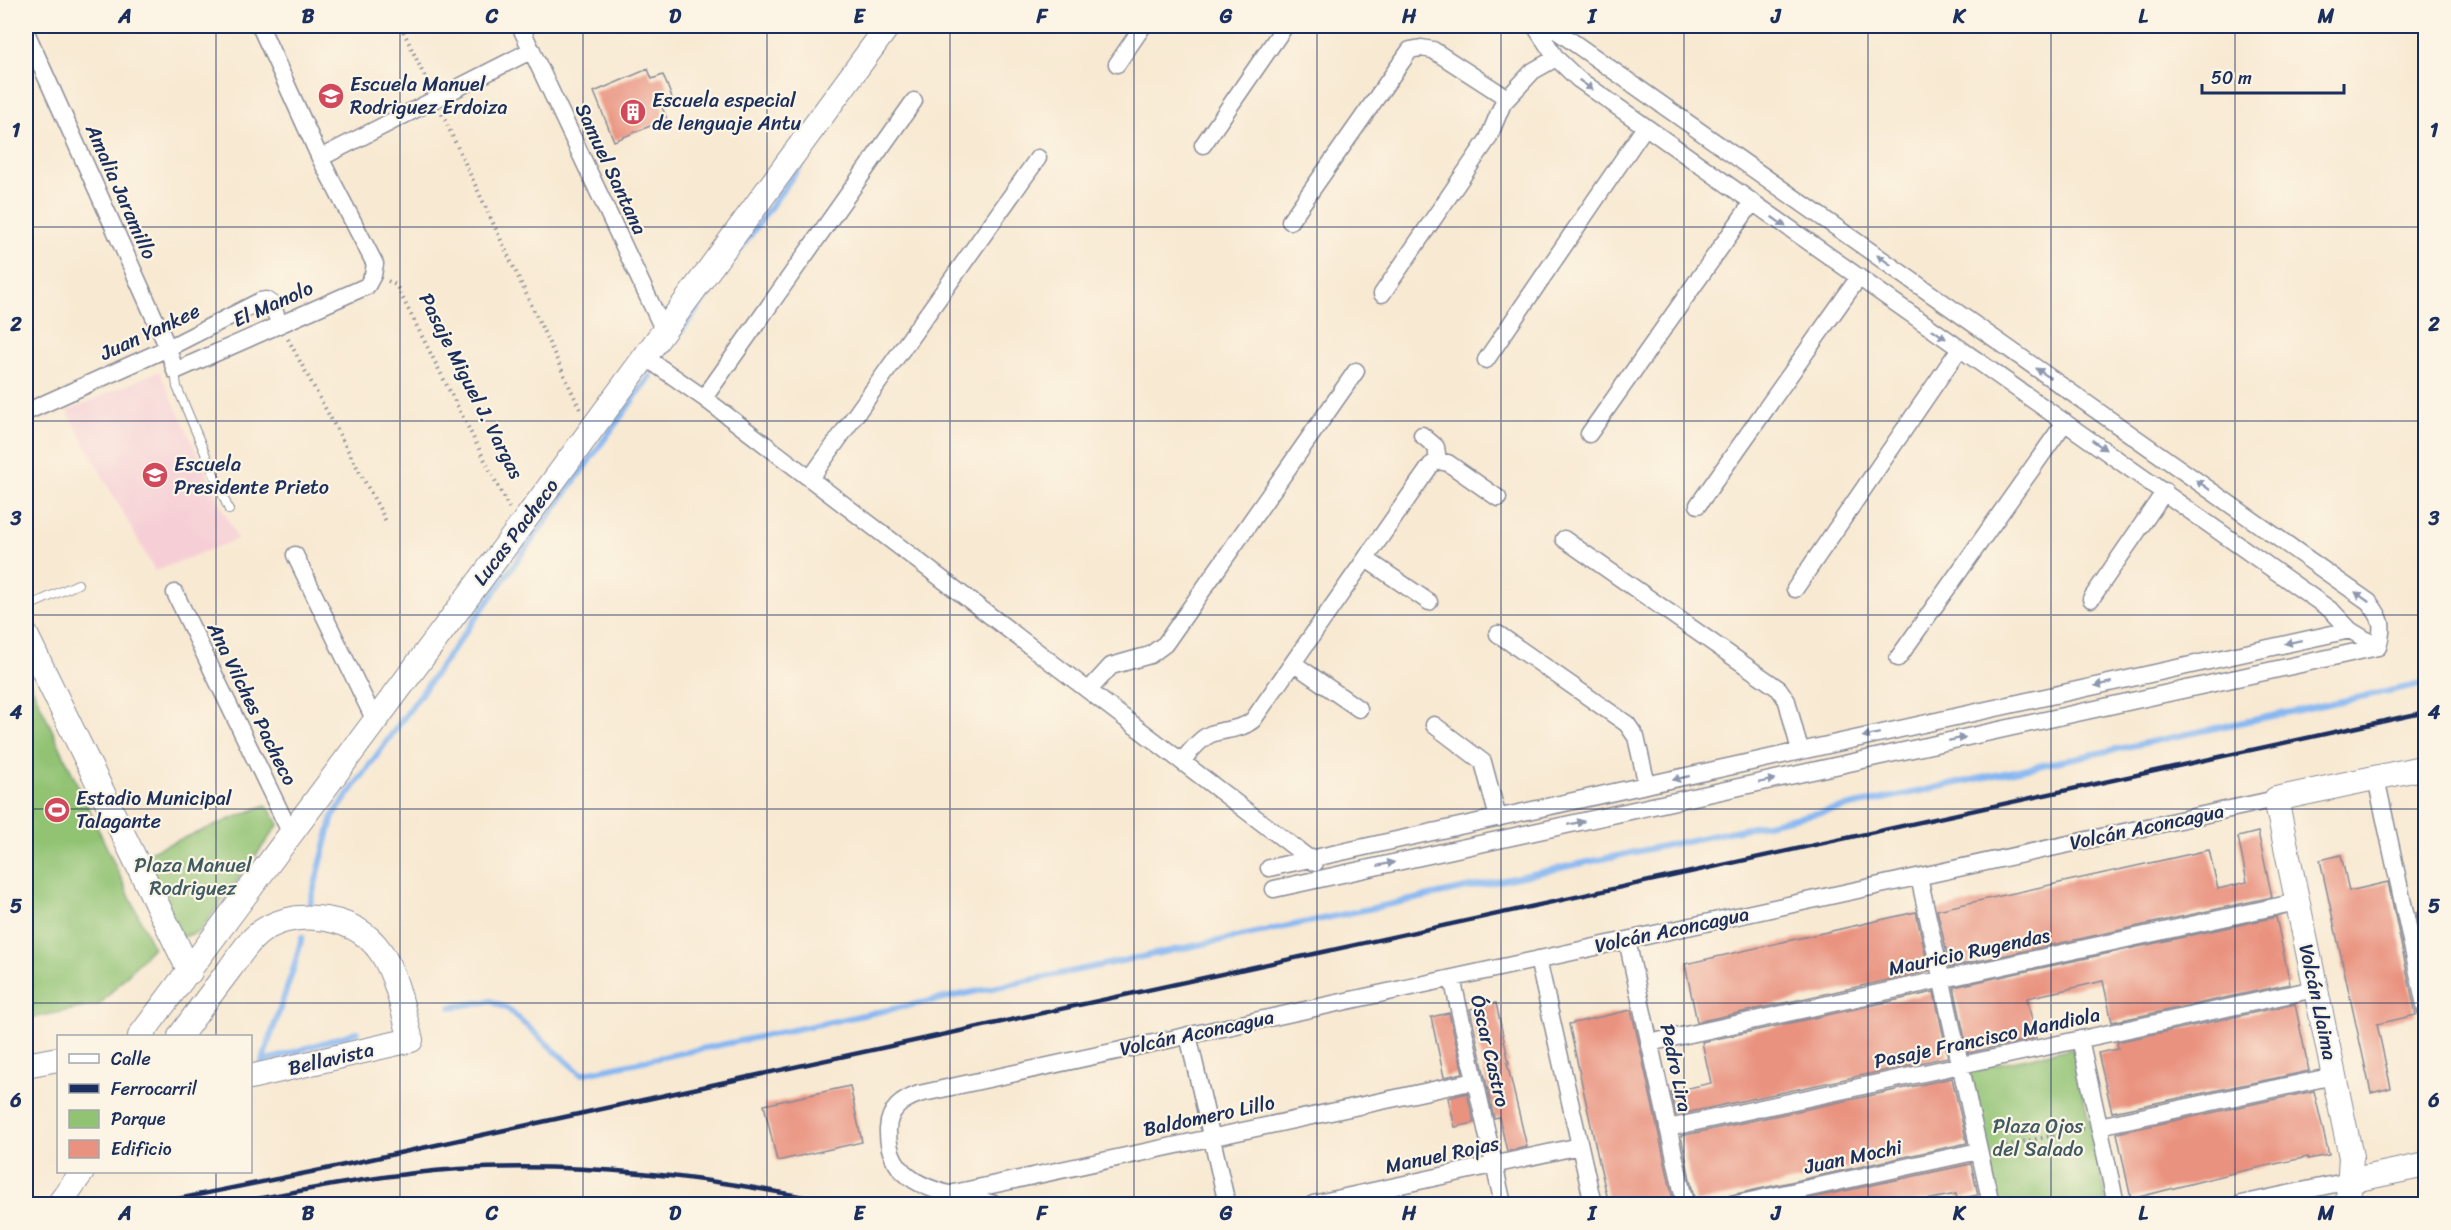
<svg xmlns="http://www.w3.org/2000/svg" width="2451" height="1230" viewBox="0 0 2451 1230" font-family="Sriracha,sans-serif">
	<style>
		.built { fill: #f6cfd6 }
		.green { fill: #91c373; stroke: #567968; stroke-width: 1.5 }
		.lines { fill: none; stroke-linecap: round; stroke-linejoin: round }
		.stream { stroke: #86b7f2; stroke-width: 6 }
		.building { fill: #e9927f }
		.lane-casing { stroke: #8a8c98; stroke-width: 10 }
		.street-casing { stroke: #8a8c98; stroke-width: 19 }
		.secondary-casing { stroke: #8a8c98; stroke-width: 26 }
		.path { stroke: #8a8c98; stroke-width: 4; stroke-dasharray: 1.5 4.5; stroke-linecap: butt }
		.lane { stroke: #fff; stroke-width: 8 }
		.street { stroke: #fff; stroke-width: 16 }
		.secondary { stroke: #fff; stroke-width: 24 }
		.rail { stroke: #1b2f5e; stroke-width: 4.5 }
		.oneway { fill: #8d97ae }
		.grid { fill: none; stroke: #1b2f5e; stroke-width: 1.5; stroke-opacity: 0.55 }
		.labels { text-anchor: middle; dominant-baseline: central; stroke-width: 4.5; stroke-linejoin: round; paint-order: stroke }
		.poi-label { font-size: 20px; fill: #1b2f5e; stroke: #fcf5e5; text-anchor: start }
		.street-label { font-size: 20px; fill: #1b2f5e; stroke: #fcf5e5 }
		.park-label { font-size: 20px; fill: #3e5b64; stroke: #fcf5e5 }
		.neatline { fill: none; stroke: #1b2f5e; stroke-width: 2 }
		.grid-label { font-size: 20px; text-anchor: middle; font-weight: bold; fill: #1b2f5e }
	</style>
	<rect width="100%" height="100%" fill="#fcf5e5"/>
	<filter id="ink" filterUnits="userSpaceOnUse"><feTurbulence type="fractalNoise" baseFrequency=".0167" numOctaves="2"/><feDisplacementMap in="SourceGraphic" scale="12" xChannelSelector="R" yChannelSelector="G"/><feConvolveMatrix kernelMatrix="1 2 1 2 8 2 1 2 1" color-interpolation-filters="sRGB"/></filter>
	<filter id="wash" filterUnits="userSpaceOnUse"><feTurbulence type="fractalNoise" baseFrequency=".008" numOctaves="4" result="noise"/><feDisplacementMap in="SourceGraphic" scale="24" xChannelSelector="R" yChannelSelector="G"/><feGaussianBlur stdDeviation="1.35" result="paint"/><feColorMatrix in="noise" values="0 0 0 0 0 0 0 0 0 0 0 0 0 0 0 0 0 1.4 0 .05"/><feComposite in="paint" operator="in"/></filter>
	<g filter="url(#wash)">
		<rect width="100%" height="100%" fill="#f8e9d2"/>
		<path class="built" d="M159 371 237 539 155 571 67 411Z"/>
		<path class="green" d="M26 674 153 947 100 1004 26 1019Z
			M266 805 279 824 199 932 182 937 139 856Z
			M2073 1048 2107 1204H1998L1969 1070Z"/>
		<g class="lines">
			<path class="stream" d="M672 344 803 162
				M310 904 333 816 650 376
				M451 1007 491 1001 508 1009 581 1074 1270 930 2426 683
				M262 1062 294 967 302 937
				M262 1062 357 1032"/>
		</g>
		<g id="blocks">
			<path class="building" d="M648 69 652 79 663 75 673 100 661 105 667 119 614 141 594 92Z
				M2258 832 2272 897 1950 967 1937 910 2209 850 2218 889 2247 882 2238 837Z
				M2341 855 2349 891 2388 882 2416 1015 2377 1024 2391 1088 2371 1093 2320 860Z
				M2426 910V958L2416 913Z
				M1916 912 1929 971 1697 1022 1685 964Z
				M2276 917 2290 984 2112 1022 2103 981 2064 990 2027 998 2036 1038 1968 1053 1954 987Z
				M1934 992 1948 1057 1676 1115 1671 1092 1711 1083 1702 1042Z
				M1496 1003 1509 1063H1507L1527 1147 1507 1151 1499 1117 1494 1118 1470 1009Z
				M2295 1004 2309 1071 2112 1112 2098 1053 2118 1049 2117 1042Z
				M1631 1010 1639 1043 1674 1204H1609L1599 1162 1569 1024Z
				M1449 1013 1463 1073 1444 1077 1431 1017Z
				M1952 1078 1967 1143 1695 1203 1681 1136Z
				M850 1086 862 1142 777 1161 764 1105Z
				M2314 1091 2329 1155 2308 1159V1157L2229 1174 2131 1199 2117 1133Z
				M1467 1093 1474 1123 1455 1127 1448 1098Z
				M1971 1164 1978 1195 1957 1199 1956 1194 1907 1204H1783Z"/>
		</g>
	</g>
	<g filter="url(#ink)">
		<use href="#blocks" fill-opacity="0" stroke="#8a8c98" stroke-width="1.5"/>
		<g class="lines">
			<defs>
				<path id="lane" d="M175 371 177 387 229 510
					M26 607 78 584"/>
				<path id="street" d="M520 26 664 331
					M1535 26 1556 58 1578 79 2332 611 2350 630 2378 647
					M1550 26 2369 602C2383 620 2384 625 2378 647
					M26 32 168 348 175 371 367 286 373 275 375 264 320 158 260 26
					M1117 64 1143 26
					M1203 145 1285 26
					M320 158 532 50
					M1290 221 1410 50 1421 48 1433 50 1507 98
					M1382 294 1488 139 1503 103 1533 71 1556 58
					M645 357 704 398 1315 863
					M1486 360 1645 127
					M704 398 914 101
					M26 412 168 348 260 301 266 300 272 304 279 323
					M1589 434 1752 203
					M1422 435 1436 447 1438 461
					M810 479 1038 158
					M1698 505 1859 277
					M1564 539 1779 689 1787 701 1800 751
					M295 555 375 721
					M1366 559 1429 602
					M1795 589 1960 348
					M175 593 291 834
					M2091 599 2165 491
					M1498 634 1627 724 1636 737 1647 785
					M1898 658 2065 422
					M1293 663 1359 709
					M1089 690 1111 666 1150 655 1165 644 1356 371
					M1434 725 1483 762 1498 818
					M1182 761C1191 751 1199 739 1211 734 1226 728 1240 731 1253 720L1431 465 1438 461 1448 463 1498 498
					M2376 778 2426 1010
					M1269 868 2350 630
					M1919 877 1991 1204
					M1274 889 2378 647
					M1627 940 1685 1204
					M1538 959 1593 1204
					M1452 978 1503 1204
					M1188 1035 1227 1204
					M2080 1039 2116 1204
					M1649 1043 2297 902
					M2099 1126 2334 1076
					M1668 1128 2315 989
					M954 1193 1475 1081
					M994 1204C949 1193 886 1190 888 1129 889 1109 902 1100 919 1094L2276 799
					M1313 1204 1580 1146
					M1736 1204 1979 1151
					M2241 1204 2349 1181"/>
				<path id="secondary" d="M26 635 190 972
					M140 1036 519 528 888 26
					M180 1036C196 1014 212 992 229 970 237 959 246 944 257 935 273 921 296 916 317 918 390 924 395 982 411 1040L250 1077
					M26 1065 58 1059
					M2349 1181 2426 1165
					M59 1204 82 1172
					M2348 1204 2351 1157 2276 799 2426 767"/>
			</defs>
			<use href="#lane" class="lane-casing"/>
			<use href="#street" class="street-casing"/>
			<use href="#secondary" class="secondary-casing"/>
			<path class="path" d="M401 26 429 86
				M442 114 580 409
				M388 281 396 285 509 508
				M288 339 386 521
				M1994 1148 2084 1129"/>
			<use href="#lane" class="lane"/>
			<use href="#street" class="street"/>
			<use href="#secondary" class="secondary"/>
			<path class="rail" d="M153 1204 321 1170 2426 712
				M230 1204C306 1190 382 1174 459 1169 587 1162 713 1177 838 1204"/>
		</g>
		<defs><path id="oneway-solid" d="M-6-.8H1V-3.2L6.5 0L1 3.2V.8H-6Z" transform="scale(1.5)"/></defs>
		<g class="oneway">
			<use href="#oneway-solid" transform="translate(1586 85) rotate(35)"/>
			<use href="#oneway-solid" transform="translate(1779 222) rotate(35)"/>
			<use href="#oneway-solid" transform="translate(1884 260) rotate(-145)"/>
			<use href="#oneway-solid" transform="translate(1939 334) rotate(35)"/>
			<use href="#oneway-solid" transform="translate(2043 373) rotate(-145)"/>
			<use href="#oneway-solid" transform="translate(2099 445) rotate(35)"/>
			<use href="#oneway-solid" transform="translate(2203 485) rotate(-145)"/>
			<use href="#oneway-solid" transform="translate(2362 597) rotate(-144)"/>
			<use href="#oneway-solid" transform="translate(2293 642) rotate(168)"/>
			<use href="#oneway-solid" transform="translate(2103 684) rotate(168)"/>
			<use href="#oneway-solid" transform="translate(1871 735) rotate(168)"/>
			<use href="#oneway-solid" transform="translate(1957 739) rotate(-12)"/>
			<use href="#oneway-solid" transform="translate(1681 778) rotate(167)"/>
			<use href="#oneway-solid" transform="translate(1767 781) rotate(-12)"/>
			<use href="#oneway-solid" transform="translate(1576 823) rotate(-12)"/>
			<use href="#oneway-solid" transform="translate(1386 864) rotate(-12)"/>
		</g>
	</g>
	<path class="grid" d="M216 26V1036M400 26V1204M583 26V1204M767 26V1204M950 26V1204M1134 26V1204M1317 26V1204M1501 26V1204M1684 26V1204M1868 26V1204M2051 26V1204M2235 26V1204M26 227H2426M26 421H2426M26 615H2426M26 809H2426M26 1003H2426M216 1172V1204"/>
	<defs>
		<symbol id="school-disc" viewBox="-11 -11 22 22"><circle r="9.5" fill="#d1495b" stroke="#fcf5e5"/><path d="M0-5L7-2L0 1L-7-2ZM-4 1L0 2.5L4 1V4Q0 6-4 4Z" fill="#fff"/></symbol>
		<symbol id="building-disc" viewBox="-11 -11 22 22"><circle r="9.5" fill="#d1495b" stroke="#fcf5e5"/><path d="M-4-6H4V6H1V3H-1V6H-4ZM-2.5-4.3h1.7v1.8h-1.7ZM.8-4.3h1.7v1.8H.8ZM-2.5-1h1.7V.8h-1.7ZM.8-1h1.7V.8H.8Z" fill="#fff"/></symbol>
		<symbol id="stadium-disc" viewBox="-11 -11 22 22"><circle r="9.5" fill="#d1495b" stroke="#fcf5e5"/><path d="M0-5a6.5 5 0 1 0 0 10a6.5 5 0 1 0 0-10ZM-3.5-1.8h7v3.6h-7Z" fill="#fff"/></symbol>
	</defs>
	<g fill-rule="evenodd">
		<use href="#school-disc" x="316" y="81" width="30" height="30"/>
		<use href="#building-disc" x="618" y="97" width="30" height="30"/>
		<use href="#school-disc" x="140" y="460" width="30" height="30"/>
		<use href="#stadium-disc" x="42" y="795" width="30" height="30"/>
	</g>
	<g class="labels">
		<g class="poi-label">
			<text x="350" y="84">Escuela Manuel<tspan x="350" dy="23">Rodriguez Erdoiza</tspan></text>
			<text x="652" y="100">Escuela especial<tspan x="652" dy="23">de lenguaje Antu</tspan></text>
			<text x="174" y="464">Escuela<tspan x="174" dy="23">Presidente Prieto</tspan></text>
			<text x="76" y="798">Estadio Municipal<tspan x="76" dy="23">Talagante</tspan></text>
		</g>
		<g class="street-label">
			<text transform="translate(611 169) rotate(65)">Samuel Santana</text>
			<text transform="translate(121 192) rotate(66)">Amalia Jaramillo</text>
			<text transform="translate(273 304) rotate(-24)">El Manolo</text>
			<text transform="translate(150 332) rotate(-25)">Juan Yankee</text>
			<text transform="translate(471 386) rotate(63)">Pasaje Miguel J. Vargas</text>
			<text transform="translate(516 532) rotate(-53)">Lucas Pacheco</text>
			<text transform="translate(252 704) rotate(64)">Ana Vilches Pacheco</text>
			<text transform="translate(2147 827) rotate(-12)">Volcán Aconcagua</text>
			<text transform="translate(1672 930) rotate(-12)">Volcán Aconcagua</text>
			<text transform="translate(1969 952) rotate(-12)">Mauricio Rugendas</text>
			<text transform="translate(2318 1002) rotate(78)">Volcán Llaima</text>
			<text transform="translate(1197 1033) rotate(-12)">Volcán Aconcagua</text>
			<text transform="translate(1987 1038) rotate(-12)">Pasaje Francisco Mandiola</text>
			<text transform="translate(1490 1051) rotate(77)">Óscar Castro</text>
			<text transform="translate(331 1059) rotate(-13)">Bellavista</text>
			<text transform="translate(1676 1068) rotate(78)">Pedro Lira</text>
			<text transform="translate(1209 1116) rotate(-12)">Baldomero Lillo</text>
			<text transform="translate(1442 1155) rotate(-12)">Manuel Rojas</text>
			<text transform="translate(1853 1157) rotate(-12)">Juan Mochi</text>
		</g>
		<g class="park-label">
			<text x="193" y="865">Plaza Manuel<tspan x="193" dy="23">Rodriguez</tspan></text>
			<text x="2038" y="1126">Plaza Ojos<tspan x="2038" dy="23">del Salado</tspan></text>
		</g>
	</g>
	<rect width="2451" height="1230" fill="none" stroke="#fcf5e5" stroke-width="66"/>
	<rect x="57" y="1035" width="195" height="138" fill="#fcf5e5" stroke="#a2a6af" stroke-width="1.5"/>
	<rect x="69" y="1054" width="30" height="9" fill="#ffffff" stroke="#a2a6af" stroke-width="1.5"/>
	<text x="111" y="1065" font-size="18" fill="#1b2f5e">Calle</text>
	<rect x="69" y="1084" width="30" height="9" fill="#1b2f5e" stroke="#a2a6af" stroke-width="1.5"/>
	<text x="111" y="1095" font-size="18" fill="#1b2f5e">Ferrocarril</text>
	<rect x="69" y="1110" width="30" height="18" fill="#91c373" stroke="#a2a6af" stroke-width="1.5"/>
	<text x="111" y="1125" font-size="18" fill="#1b2f5e">Parque</text>
	<rect x="69" y="1140" width="30" height="18" fill="#e9927f" stroke="#a2a6af" stroke-width="1.5"/>
	<text x="111" y="1155" font-size="18" fill="#1b2f5e">Edificio</text>
	<path d="M2202 84v9h142v-9" fill="none" stroke="#1b2f5e" stroke-width="3"/>
	<text x="2211" y="84" font-size="18" fill="#1b2f5e" stroke="#fcf5e5" stroke-width="4.5" paint-order="stroke">50 m</text>
	<rect x="33" y="33" width="2385" height="1164" class="neatline"/>
	<g class="grid-label">
		<text x="125" y="23">A</text>
		<text x="308" y="23">B</text>
		<text x="492" y="23">C</text>
		<text x="675" y="23">D</text>
		<text x="859" y="23">E</text>
		<text x="1042" y="23">F</text>
		<text x="1226" y="23">G</text>
		<text x="1409" y="23">H</text>
		<text x="1592" y="23">I</text>
		<text x="1776" y="23">J</text>
		<text x="1959" y="23">K</text>
		<text x="2143" y="23">L</text>
		<text x="2326" y="23">M</text>
		<text x="16" y="137">1</text>
		<text x="2434" y="137">1</text>
		<text x="16" y="331">2</text>
		<text x="2434" y="331">2</text>
		<text x="16" y="525">3</text>
		<text x="2434" y="525">3</text>
		<text x="16" y="719">4</text>
		<text x="2434" y="719">4</text>
		<text x="16" y="913">5</text>
		<text x="2434" y="913">5</text>
		<text x="16" y="1107">6</text>
		<text x="2434" y="1107">6</text>
		<text x="125" y="1220">A</text>
		<text x="308" y="1220">B</text>
		<text x="492" y="1220">C</text>
		<text x="675" y="1220">D</text>
		<text x="859" y="1220">E</text>
		<text x="1042" y="1220">F</text>
		<text x="1226" y="1220">G</text>
		<text x="1409" y="1220">H</text>
		<text x="1592" y="1220">I</text>
		<text x="1776" y="1220">J</text>
		<text x="1959" y="1220">K</text>
		<text x="2143" y="1220">L</text>
		<text x="2326" y="1220">M</text>
	</g>
</svg>
